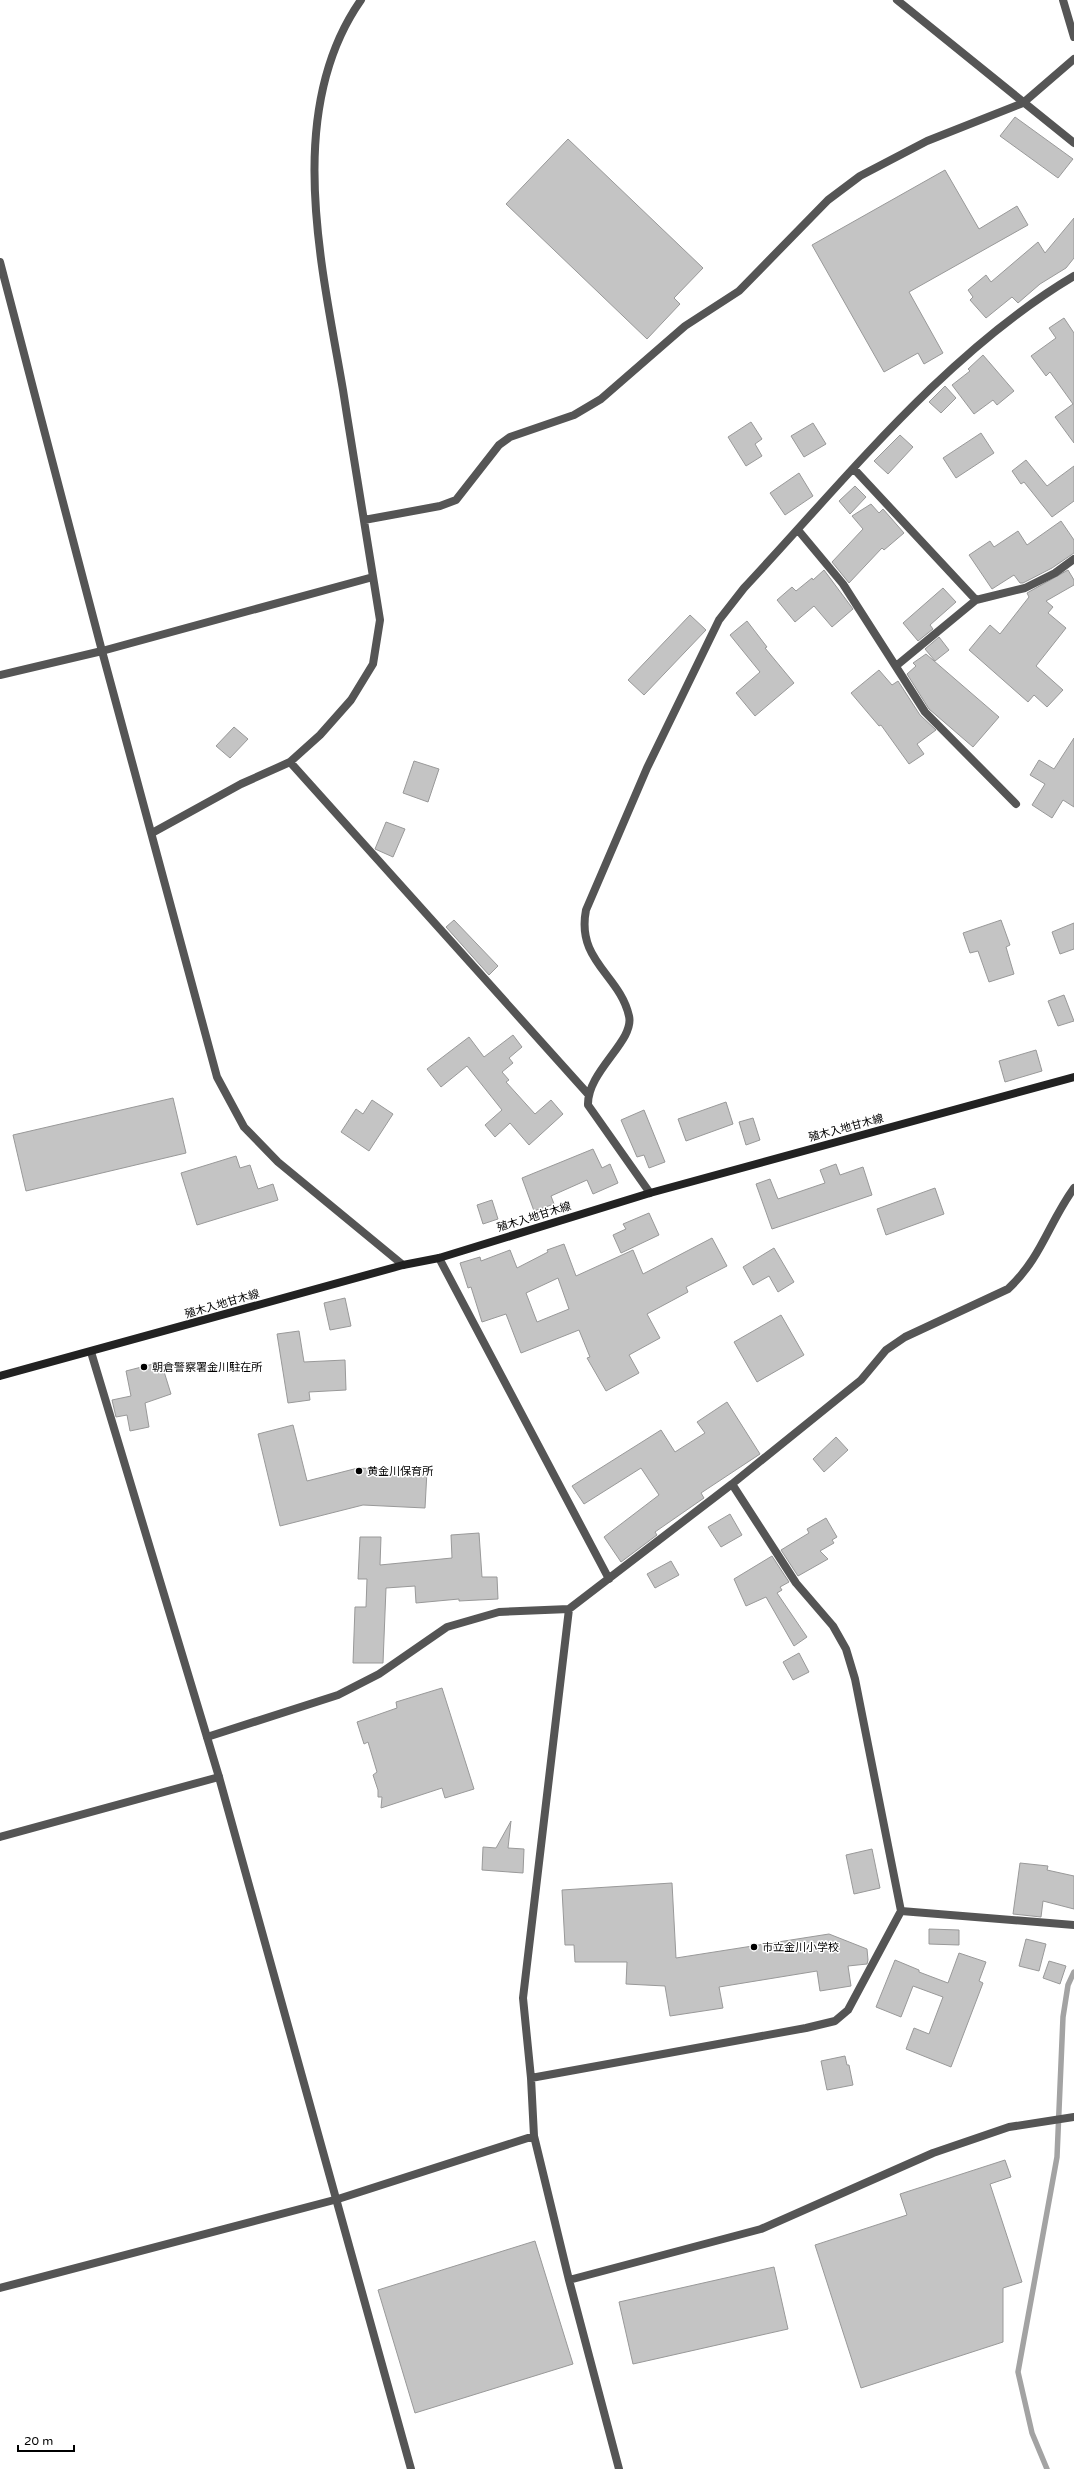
<svg xmlns="http://www.w3.org/2000/svg" width="1074" height="2469" viewBox="0 0 1074 2469" font-family="'Varela Round','Noto Sans JP',sans-serif">
	<style>
		.lines { fill: none; stroke-linecap: round; stroke-linejoin: round }
		.stream { stroke: #a3a3a3; stroke-width: 5.5 }
		.building { fill: #c4c4c4; stroke: #999; fill-rule: evenodd }
		.minor { stroke: #555; stroke-width: 8 }
		.tertiary { stroke: #555; stroke-width: 8 }
		.secondary { stroke: #222; stroke-width: 8 }
		.poi-dot { fill: #000; stroke: #fff; stroke-width: 1.5 }
		.labels { text-anchor: middle; dominant-baseline: central; stroke-width: 3; stroke-linejoin: round; paint-order: stroke }
		.street-label { font-size: 11px; fill: #000; stroke: #fff }
		.poi-label { font-size: 11px; fill: #000; stroke: #fff; text-anchor: start }
	</style>
	<rect width="100%" height="100%" fill="#fff"/>
	<g class="lines">
		<path class="stream" d="M1047 2469 1032 2433 1018 2372 1057 2157 1063 2017 1068 1985 1074 1972"/>
	</g>
	<path class="building" d="M1015 117 1073 159 1058 178 1000 136Z
		M568 139 703 268 674 298 680 304 647 339 506 204Z
		M945 170 979 229 1017 206 1028 225 909 292 943 353 924 364 918 353 884 372 812 245Z
		M1074 218V258L1066 268 1040 284 1018 303 1012 297 986 318 970 300 973 297 968 290 986 275 991 282 1038 242 1045 253Z
		M1064 318 1074 333V443L1055 417 1073 404 1050 372 1046 376 1031 356 1056 338 1049 328Z
		M983 355 1014 391 997 405 993 400 974 414 952 385 970 371 968 369Z
		M945 386 956 398 941 413 929 402Z
		M751 422 762 439 755 444 762 456 746 466 728 437Z
		M813 423 826 444 804 457 791 436Z
		M981 433 994 453 956 478 943 458Z
		M900 435 913 447 888 474 874 461Z
		M1026 460 1047 486 1074 466V501L1052 517 1024 482 1021 484 1012 471Z
		M799 473 813 496 785 515 770 493Z
		M855 486 866 497 850 514 839 501Z
		M871 504 879 513 883 509 904 533 884 550 882 548 849 583 832 562 863 529 852 516Z
		M1061 521 1074 540V553L1052 568 1023 583H1020L1014 575 992 589 969 555 990 541 994 547 1018 531 1027 545Z
		M824 570 853 609 832 627 814 606 795 622 777 600 792 587 796 591 812 578 813 580Z
		M1068 570 1074 580V585L1046 601 1053 607 1048 613 1066 628 1036 666 1063 690 1047 707 1034 695 1028 702 969 650 990 625 1000 634 1029 597 1027 593Z
		M943 588 956 602 930 625 933 629 918 641 903 623Z
		M690 615 706 630 644 695 628 680Z
		M747 621 767 647 765 648 794 683 755 716 736 693 760 672 730 635Z
		M939 637 949 650 935 661 925 649Z
		M926 654 999 717 973 747 929 709 907 674 916 666 913 663Z
		M879 670 892 685 898 681 920 715 936 730 917 744 924 754 909 764 881 725 879 726 851 693Z
		M234 727 248 739 230 758 216 746Z
		M1074 738V807L1063 800 1052 818 1032 805 1045 784 1030 775 1039 760 1054 769Z
		M414 761 439 769 428 802 403 793Z
		M386 822 405 829 393 857 375 849Z
		M454 920 498 966 489 975 446 927Z
		M1001 920 1010 945 1006 947 1014 974 989 982 978 951 970 953 963 933Z
		M1074 923V949L1060 954 1052 932Z
		M1064 995 1074 1021 1058 1026 1048 1001Z
		M513 1035 522 1047 509 1058 513 1063 502 1072 509 1080 506 1082 535 1114 551 1100 563 1114 529 1145 510 1123 495 1137 485 1125 502 1110 467 1066 441 1087 427 1069 469 1037 484 1057Z
		M1036 1050 1042 1071 1005 1082 999 1061Z
		M173 1098 186 1153 26 1191 13 1135Z
		M372 1100 393 1114 369 1151 341 1132 356 1109 363 1114Z
		M726 1102 733 1124 686 1141 678 1119Z
		M644 1110 665 1162 649 1168 644 1155 637 1157 621 1120Z
		M753 1118 760 1140 746 1145 739 1122Z
		M593 1149 602 1168 610 1164 618 1183 593 1194 587 1180 551 1196 554 1204 534 1211 522 1178Z
		M236 1156 240 1168 250 1165 258 1189 273 1184 278 1200 197 1225 181 1173Z
		M836 1164 840 1175 863 1167 872 1195 772 1229 756 1184 770 1179 778 1199 825 1183 820 1170Z
		M935 1188 944 1214 886 1235 877 1209Z
		M492 1200 498 1219 483 1224 477 1205Z
		M649 1213 659 1235 621 1253 613 1235 626 1229 623 1224Z
		M712 1238 727 1266 686 1287 688 1292 647 1314 660 1338 629 1355 639 1373 606 1391 587 1358 590 1357 579 1330 521 1353 506 1314 482 1322 471 1287 468 1288 460 1263 480 1257 481 1261 510 1250 517 1268 548 1252 547 1250 564 1244 576 1276 633 1250 643 1274ZM558 1278 569 1309 537 1322 526 1293Z
		M774 1248 794 1282 778 1292 769 1276 753 1285 743 1267Z
		M345 1298 351 1326 330 1330 324 1303Z
		M781 1315 804 1355 757 1382 734 1342Z
		M299 1331 304 1362 345 1360 346 1390 309 1392 310 1400 288 1403 277 1334Z
		M161 1362 171 1394 145 1403 149 1427 130 1431 127 1415 116 1417 112 1400 131 1396 126 1371Z
		M727 1402 760 1454 701 1493 704 1498 655 1532 657 1535 621 1562 604 1537 659 1495 641 1468 584 1504 572 1486 661 1430 675 1452 705 1433 697 1422Z
		M293 1425 307 1481 358 1468 427 1471 425 1508 363 1505 280 1526 258 1434Z
		M836 1437 848 1450 824 1472 813 1459Z
		M730 1514 742 1535 721 1547 708 1527Z
		M826 1518 837 1537 832 1540 834 1543 820 1551 828 1559 798 1576 781 1550 809 1533 807 1529Z
		M479 1533 482 1577H497L498 1599 459 1601V1599L416 1603 415 1586 386 1588 383 1663H353L355 1607H366L367 1579H358L360 1537H381L380 1565 452 1558 451 1535Z
		M772 1556 789 1582 780 1587 782 1590 777 1593 807 1637 794 1646 766 1597 746 1606 734 1579Z
		M671 1561 679 1575 655 1588 647 1574Z
		M799 1653 809 1672 793 1680 783 1662Z
		M442 1688 474 1789 445 1798 442 1788 381 1808 382 1797H378V1790L373 1775 377 1772 368 1742 364 1744 357 1722 397 1708 396 1702Z
		M511 1821 508 1848 524 1849 523 1873 482 1870 483 1847 496 1848Z
		M872 1849 880 1888 854 1894 846 1855Z
		M1020 1863 1048 1866 1047 1870 1074 1876V1909L1043 1901 1041 1917 1013 1914Z
		M672 1883 676 1958 829 1934 867 1949 868 1960 867 1964 848 1966 851 1986 820 1991 817 1971 719 1987 723 2008 670 2016 665 1986 626 1984 627 1962H575L574 1945H565L562 1890Z
		M929 1929 959 1930V1945L929 1944Z
		M1026 1939 1046 1944 1039 1971 1019 1966Z
		M959 1953 986 1962 979 1981 983 1983 951 2067 906 2049 914 2028 929 2034 943 1997 913 1986 901 2017 876 2007 895 1960 919 1970V1972L948 1983Z
		M1049 1961 1066 1966 1060 1984 1043 1978Z
		M845 2056 847 2065H849L853 2085 827 2090 821 2061Z
		M1005 2160 1011 2177 990 2184 1022 2282 1003 2288V2342L861 2388 815 2245 907 2215 900 2194Z
		M535 2241 573 2364 415 2413 378 2290Z
		M774 2267 788 2329 633 2364 619 2302Z"/>
	<g class="lines">
		<path class="minor" d="M1063 0 1074 37
			M854 469 976 600
			M364 520 440 506 456 500 499 445 510 437 574 415 601 399 685 326 739 291 828 200 860 176 927 141 1023 103 1074 59
			M798 530 843 584 925 712 1016 804
			M896 666 976 600 1025 588 1055 573 1074 559
			M0 675 102 651 373 577
			M290 762 588 1094
			M152 833 241 784 290 762 320 735 351 700 373 664 380 620C368 544 355 467 343 390 322 267 283 111 361 0
			M650 1193 588 1105C587 1071 635 1041 629 1016 620 975 576 961 586 910L647 768 719 620 744 588C845 480 946 352 1074 276
			M439 1258 609 1579
			M569 1609 523 1998 531 2078 534 2136 569 2280 619 2469
			M207 1737 338 1695 379 1674 447 1627 499 1612 569 1609 732 1484 861 1380 886 1350 905 1337 1008 1289C1042 1257 1048 1224 1074 1188
			M0 1837 219 1777
			M901 1911 1074 1925
			M531 2078 806 2028 835 2021 848 2010 901 1911 855 1679 846 1649 833 1626 796 1583 732 1484
			M569 2280 761 2229 933 2153 1009 2127 1074 2117
			M0 2288 338 2199 534 2136"/>
		<path class="tertiary" d="M897 0 1074 143
			M0 262 102 651 217 1077 244 1127 278 1162 403 1265
			M91 1352 219 1777 411 2469"/>
		<path class="secondary" d="M0 1376 403 1265 439 1258 650 1193 1074 1077"/>
	</g>
	<g class="poi-dot">
		<circle cx="144" cy="1367" r="4"/>
		<circle cx="359" cy="1471" r="4"/>
		<circle cx="754" cy="1947" r="4"/>
	</g>
	<g class="labels">
		<g class="street-label">
			<text transform="translate(846 1128) rotate(-15)">殖木入地甘木線</text>
			<text transform="translate(534 1217) rotate(-17)">殖木入地甘木線</text>
			<text transform="translate(222 1304) rotate(-16)">殖木入地甘木線</text>
		</g>
		<g class="poi-label">
			<text x="152" y="1367">朝倉警察署金川駐在所</text>
			<text x="367" y="1471">黄金川保育所</text>
			<text x="762" y="1947">市立金川小学校</text>
		</g>
	</g>
	<path d="M18 2445v6h56v-6" fill="none" stroke="#000000" stroke-width="2"/>
	<text x="24" y="2445" font-size="12" fill="#000000" stroke="#ffffff" stroke-width="3" paint-order="stroke">20 m</text>
</svg>
